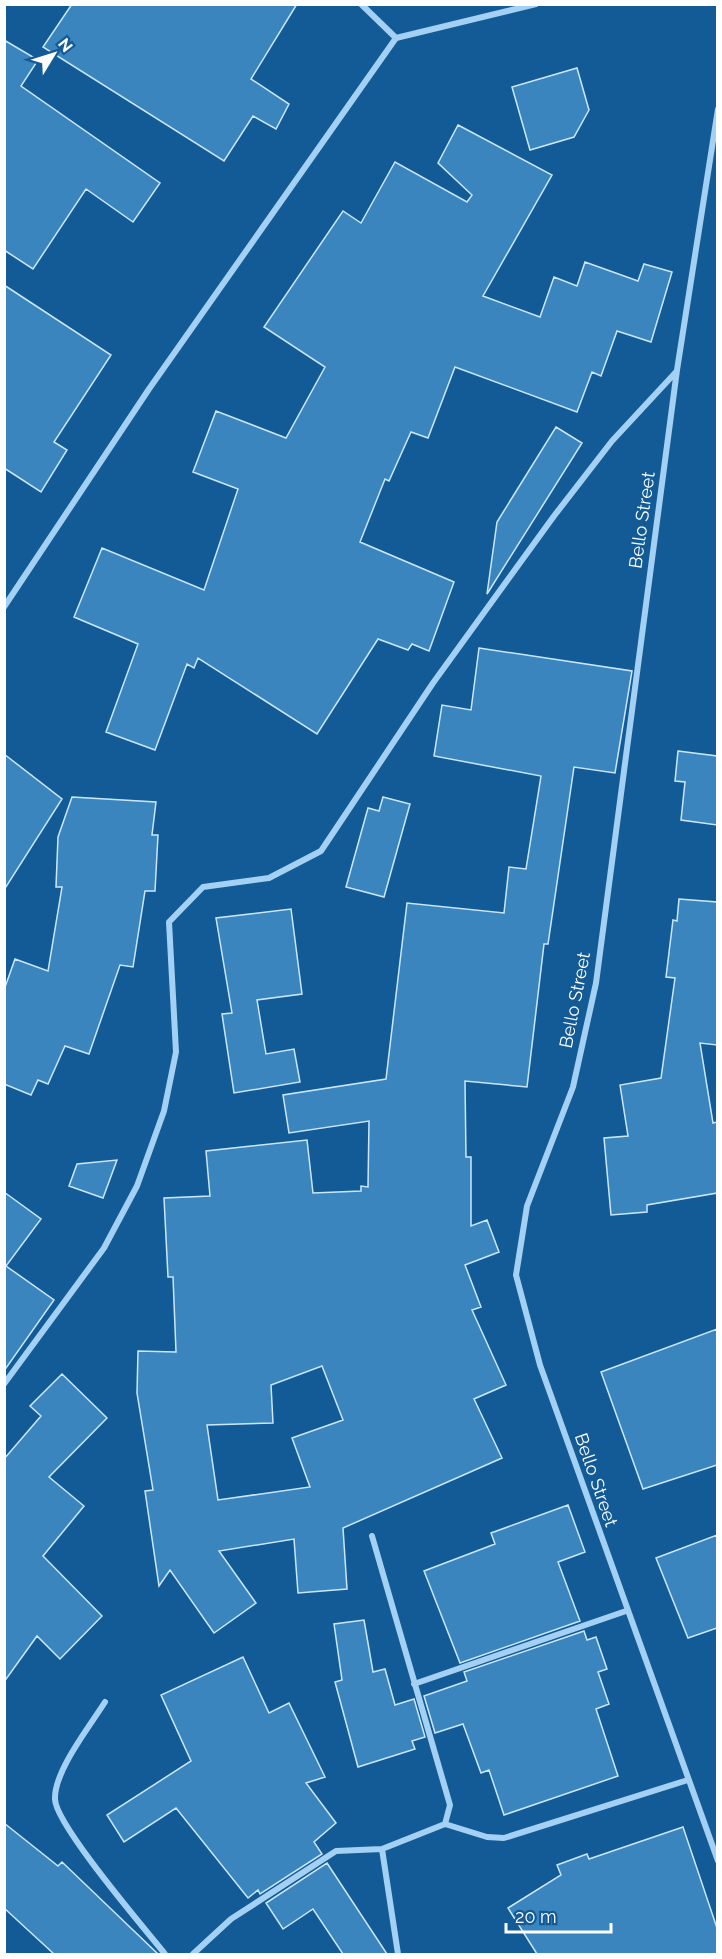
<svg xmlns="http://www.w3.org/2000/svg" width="722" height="1959" font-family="Raleway,sans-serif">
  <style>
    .building { fill: #3b85bf; stroke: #cbe7fd; stroke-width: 1.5; fill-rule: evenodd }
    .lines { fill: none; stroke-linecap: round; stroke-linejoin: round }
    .minor { stroke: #a3d0f3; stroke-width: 6 }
    .labels { text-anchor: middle; stroke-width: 4.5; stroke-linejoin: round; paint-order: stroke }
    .street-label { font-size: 18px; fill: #fff; stroke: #125b97 }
  </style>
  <rect width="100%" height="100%" fill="#125b97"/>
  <path class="building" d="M 72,4 L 297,4 L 251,79 L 289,104 L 276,129 L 253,116 L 224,161 L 43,47 Z
    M 4,40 L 38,60 L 21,86 L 160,183 L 133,222 L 86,189 L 33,269 L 4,250 Z
    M 577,68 L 589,110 L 574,137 L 530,150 L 512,87 Z
    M 458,125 L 552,175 L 483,296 L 540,317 L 554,277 L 577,286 L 585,262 L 638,281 L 644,264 L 672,272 L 651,342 L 617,331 L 601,376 L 592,372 L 577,412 L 455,367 L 428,438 L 411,432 L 389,481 L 385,479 L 360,542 L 454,582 L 429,651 L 412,644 L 408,650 L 378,639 L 317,734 L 198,658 L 194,668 L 187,664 L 155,750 L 106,732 L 138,644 L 74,617 L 102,548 L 204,590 L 238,489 L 193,472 L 216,411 L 286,438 L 325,367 L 264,327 L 343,211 L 361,223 L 395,162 L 467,202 L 472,195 L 438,163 Z
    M 4,285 L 111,355 L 54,442 L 67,450 L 41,492 L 4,468 Z
    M 556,427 L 582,443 L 487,594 L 497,522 Z
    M 479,648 L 632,671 L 615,773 L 574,767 L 548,944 L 544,944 L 527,1087 L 465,1081 L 466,1157 L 471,1157 L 471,1226 L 487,1220 L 499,1252 L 465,1265 L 481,1307 L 472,1310 L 506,1385 L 474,1399 L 502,1458 L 343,1528 L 347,1589 L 298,1593 L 294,1539 L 219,1551 L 256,1603 L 214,1633 L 170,1570 L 159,1586 L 145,1491 L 153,1490 L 137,1393 L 138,1351 L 176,1352 L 173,1277 L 168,1277 L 164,1198 L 210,1196 L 206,1151 L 307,1140 L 313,1193 L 361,1191 L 361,1186 L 368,1187 L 369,1121 L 289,1133 L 283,1095 L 386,1079 L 407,903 L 504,913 L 509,867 L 526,869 L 541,776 L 434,756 L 442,705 L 471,710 ZM 322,1366 L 343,1420 L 292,1438 L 310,1487 L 218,1500 L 207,1425 L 273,1423 L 271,1385 Z
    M 678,751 L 717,756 L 717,825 L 681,820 L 685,782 L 675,781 Z
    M 4,754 L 62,799 L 4,890 Z
    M 72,797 L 156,802 L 152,835 L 158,835 L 155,891 L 145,891 L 133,967 L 120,965 L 89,1054 L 65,1046 L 48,1084 L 38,1080 L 31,1095 L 4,1084 L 4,990 L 15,959 L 48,971 L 62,887 L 56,887 L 58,837 Z
    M 383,797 L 410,804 L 384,897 L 346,887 L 368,808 L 379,811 Z
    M 679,899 L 717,902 L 717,1045 L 700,1043 L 713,1123 L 717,1122 L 717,1193 L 647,1205 L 647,1212 L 611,1215 L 604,1138 L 628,1136 L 620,1085 L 661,1078 L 675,978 L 666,977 L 673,920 L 677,921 Z
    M 291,909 L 302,994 L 257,1000 L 266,1054 L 294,1049 L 300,1082 L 234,1093 L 222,1014 L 232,1013 L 216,918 Z
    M 117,1160 L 103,1198 L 69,1186 L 77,1164 Z
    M 4,1192 L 41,1219 L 6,1266 L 54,1300 L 4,1371 Z
    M 717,1329 L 717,1465 L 643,1489 L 601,1372 Z
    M 62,1374 L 107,1418 L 49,1477 L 84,1506 L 43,1556 L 102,1616 L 60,1659 L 37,1636 L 4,1682 L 4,1459 L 41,1416 L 30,1406 Z
    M 568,1505 L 585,1552 L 558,1562 L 580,1621 L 460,1663 L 424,1571 L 495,1544 L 491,1533 Z
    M 717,1535 L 717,1628 L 688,1638 L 656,1558 Z
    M 364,1620 L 373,1672 L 385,1669 L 395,1705 L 414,1699 L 425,1737 L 412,1741 L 415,1749 L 358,1767 L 335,1682 L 342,1680 L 334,1624 Z
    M 584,1631 L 587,1640 L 596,1637 L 607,1669 L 598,1672 L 609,1704 L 596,1709 L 618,1776 L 504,1815 L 489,1770 L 481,1773 L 463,1724 L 435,1733 L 424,1696 L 467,1681 L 464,1672 Z
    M 243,1657 L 269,1713 L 289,1703 L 325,1777 L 306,1783 L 336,1823 L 314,1842 L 322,1854 L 260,1894 L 258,1890 L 248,1898 L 176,1808 L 124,1842 L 107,1815 L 191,1761 L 161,1695 Z
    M 4,1823 L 58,1866 L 62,1862 L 158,1954 L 54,1954 L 4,1908 Z
    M 683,1827 L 717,1928 L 717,1954 L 537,1954 L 508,1908 L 561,1875 L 557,1865 L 587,1854 L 589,1859 Z
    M 327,1863 L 387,1954 L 343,1954 L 313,1909 L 283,1929 L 266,1903 Z"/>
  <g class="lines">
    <path class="minor" d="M 361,4 L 396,38
      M 718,109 L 677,370 L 596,983 L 573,1087 L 527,1206 L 516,1275 L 540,1365 L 718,1861
      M 4,607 L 149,389 L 396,38 L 536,4
      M 4,1384 L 104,1248 L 137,1186 L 164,1111 L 176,1052 L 169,922 L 203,887 L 269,878 L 321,851 L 433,683 L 554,516 L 612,441 L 676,372
      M 414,1684 L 626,1611
      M 105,1702 C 90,1726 54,1771 55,1799 C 55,1824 145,1929 165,1954
      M 445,1824 L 487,1837 L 504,1838 L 688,1780
      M 382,1849 L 398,1954
      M 193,1954 L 231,1919 L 336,1851 L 382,1849 L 445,1824 L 450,1805 L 372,1536"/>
  </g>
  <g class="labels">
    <g class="street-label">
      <text transform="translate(642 520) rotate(-82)" y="6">Bello Street</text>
      <text transform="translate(575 1000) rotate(-79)" y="6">Bello Street</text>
      <text transform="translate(596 1480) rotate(71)" y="6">Bello Street</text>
    </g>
  </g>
  <rect width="722" height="1959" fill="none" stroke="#ffffff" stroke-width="12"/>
  <g transform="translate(54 54) rotate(52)" stroke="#125b97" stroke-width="4.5" paint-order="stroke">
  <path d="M0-4.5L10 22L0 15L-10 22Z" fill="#ffffff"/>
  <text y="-9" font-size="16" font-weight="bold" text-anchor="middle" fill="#ffffff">N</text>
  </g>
  <path d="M506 1923v9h105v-9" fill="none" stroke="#ffffff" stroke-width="3"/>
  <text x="515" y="1923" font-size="18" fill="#ffffff" stroke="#125b97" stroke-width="4.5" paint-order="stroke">20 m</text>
</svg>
